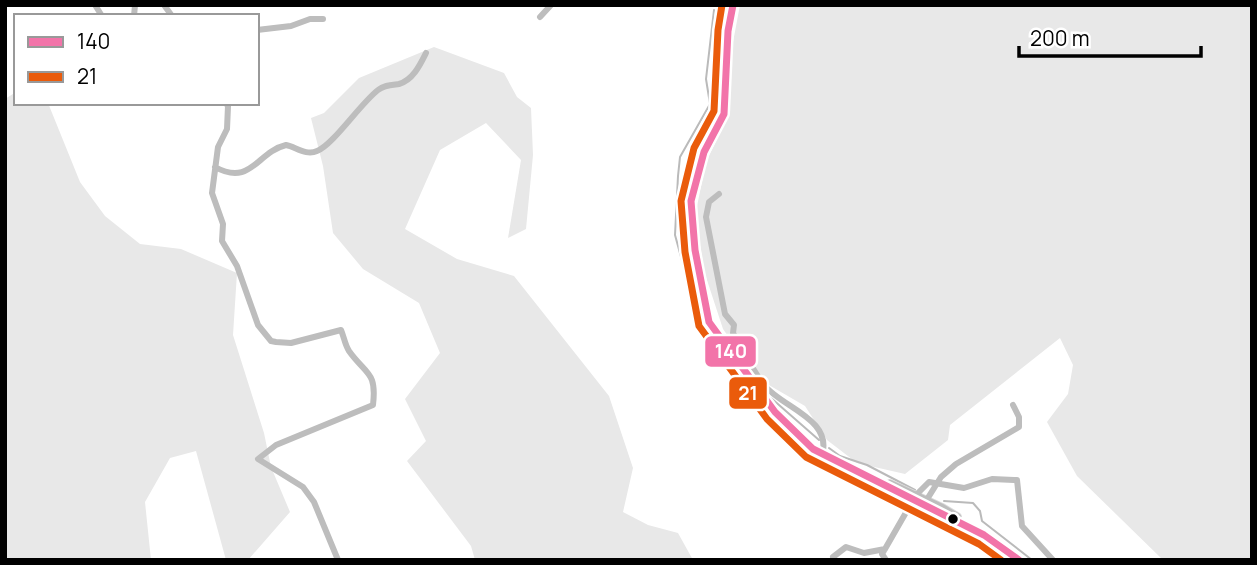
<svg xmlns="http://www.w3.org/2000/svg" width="1257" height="565" font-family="Manrope,sans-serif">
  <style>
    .green { fill: #e8e8e8 }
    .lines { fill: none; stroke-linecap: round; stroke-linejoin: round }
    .stream { stroke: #bababa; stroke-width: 2 }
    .major-casing { stroke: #dbdbdb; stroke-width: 10 }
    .minor { stroke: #bdbdbd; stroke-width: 6 }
    .major { stroke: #bdbdbd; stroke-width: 8 }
    .bus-1-casing { stroke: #fff; stroke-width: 12 }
    .bus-2-casing { stroke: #fff; stroke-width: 12 }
    .bus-1 { stroke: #f274a9; stroke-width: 7 }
    .bus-2 { stroke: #ea5b0b; stroke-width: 7 }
    .bus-dot { fill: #000; stroke: #fff; stroke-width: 2.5 }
    .line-badge { stroke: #fff; stroke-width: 2.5 }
    .badge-label { font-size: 19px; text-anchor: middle; font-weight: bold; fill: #fff }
  </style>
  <rect width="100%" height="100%" fill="#fff"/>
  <path class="green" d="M 740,5 L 1252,5 L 1252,560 L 1163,560 L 1077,476 L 1047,422 L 1068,394 L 1073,365 L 1060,338 L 950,425 L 948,440 L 905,474 L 857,463 L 827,440 L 805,406 L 757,378 L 723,329 L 705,274 L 695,216 L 706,162 L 729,114 L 730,58 Z
    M 434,47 L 504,73 L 517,97 L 531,108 L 533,155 L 526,229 L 508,238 L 521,160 L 486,123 L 440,150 L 405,229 L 457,259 L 514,276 L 609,396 L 633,468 L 623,512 L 648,525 L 678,533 L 693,560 L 475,560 L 471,546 L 407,461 L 426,441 L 405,399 L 440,353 L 419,303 L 363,269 L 333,233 L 323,166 L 311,118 L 324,113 L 359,78 Z
    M 16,92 L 16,103 L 48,103 L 80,182 L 105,216 L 140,244 L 181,249 L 237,273 L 233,335 L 264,433 L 271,467 L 290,512 L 248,560 L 226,560 L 196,451 L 170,458 L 145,502 L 151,560 L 5,560 L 5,99 Z"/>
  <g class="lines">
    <path class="stream" d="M 714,10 L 706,79 L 710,104 L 680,157 L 678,176 L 675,235 L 686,275 L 698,291 L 697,311 L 701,325 L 751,386
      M 771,398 L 819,440
      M 829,448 L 840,456 L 867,465 L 915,490
      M 944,501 L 973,503 L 980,511 L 982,521 L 1032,560"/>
    <defs>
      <path id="major" d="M 733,5 L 728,31 L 724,114 L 704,152 L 691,201 L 695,250 L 709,322 L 775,412 L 813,449 L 879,484 L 984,535
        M 890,484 L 942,508 L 957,517
        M 979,532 L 1019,560"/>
    </defs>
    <use href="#major" class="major-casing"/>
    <path class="minor" d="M 95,5 L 102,16
      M 164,5 L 172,16
      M 721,5 L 730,16
      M 134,16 L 135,5
      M 540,17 L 551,5
      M 257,30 L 291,26 L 310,19 L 323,19
      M 226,103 L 228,106 L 227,129 L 218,147 L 212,193 L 223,224 L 222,241 L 237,266 L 258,325 L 271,341 L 276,342 L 291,343 L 341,330 C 344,337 345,345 349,351 C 366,375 377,371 373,405 L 276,445 L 258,459 L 303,487 L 314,502 L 338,560
      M 215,167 C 251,187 257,152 286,145 C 296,147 306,156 317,151 C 333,145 360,104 378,90 C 384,85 391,85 399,84 C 413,80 420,65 426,53
      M 719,194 L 709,202 L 706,217 L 725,314 L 734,325 L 733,333 C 743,351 752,369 764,385 C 781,407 833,419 822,455
      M 926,501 L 941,477 L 956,464 L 1019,427 L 1019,417 L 1013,405
      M 885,549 L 916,495 L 929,482 L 964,488 L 992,479 L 1014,480 L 1017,480 L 1022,526 L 1053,560
      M 885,549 L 882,554 L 886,560
      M 833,557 L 846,547 L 864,553 L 885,549"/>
    <use href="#major" class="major"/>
    <defs>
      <path id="bus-1" d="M 733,5 L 728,31 L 724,114 L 704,152 L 691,201 L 695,250 L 709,322 L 775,412 L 813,449 L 984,535 L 1019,560"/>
      <path id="bus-2" d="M 722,5 L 718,30 L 714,111 L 694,148 L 681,201 L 685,252 L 699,326 L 767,419 L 806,457 L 979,544 L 1001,560"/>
    </defs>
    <use href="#bus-1" class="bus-1-casing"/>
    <use href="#bus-2" class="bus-2-casing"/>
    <use href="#bus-1" class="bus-1"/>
    <use href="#bus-2" class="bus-2"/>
  </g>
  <circle class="bus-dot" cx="953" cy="519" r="6"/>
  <g class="line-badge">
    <rect x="704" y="335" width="53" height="33" rx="7" fill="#f274a9"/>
    <rect x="728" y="376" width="40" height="34" rx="7" fill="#ea5b0b"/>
  </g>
  <g class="badge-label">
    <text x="731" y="358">140</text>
    <text x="748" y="400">21</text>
  </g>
  <rect width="1257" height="565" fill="none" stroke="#000000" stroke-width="14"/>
  <rect x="14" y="14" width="245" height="91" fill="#ffffff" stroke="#999999" stroke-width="2"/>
  <rect x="28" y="37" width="35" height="10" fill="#f274a9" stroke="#999999" stroke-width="2"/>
  <text x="77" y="49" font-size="21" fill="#000000">140</text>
  <rect x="28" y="72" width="35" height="10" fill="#ea5b0b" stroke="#999999" stroke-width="2"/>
  <text x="77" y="84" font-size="21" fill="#000000">21</text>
  <path d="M1019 46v10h182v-10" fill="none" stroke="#000000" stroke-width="3.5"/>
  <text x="1030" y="46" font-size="21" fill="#000000" stroke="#ffffff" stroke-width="5" paint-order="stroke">200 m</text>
</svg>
